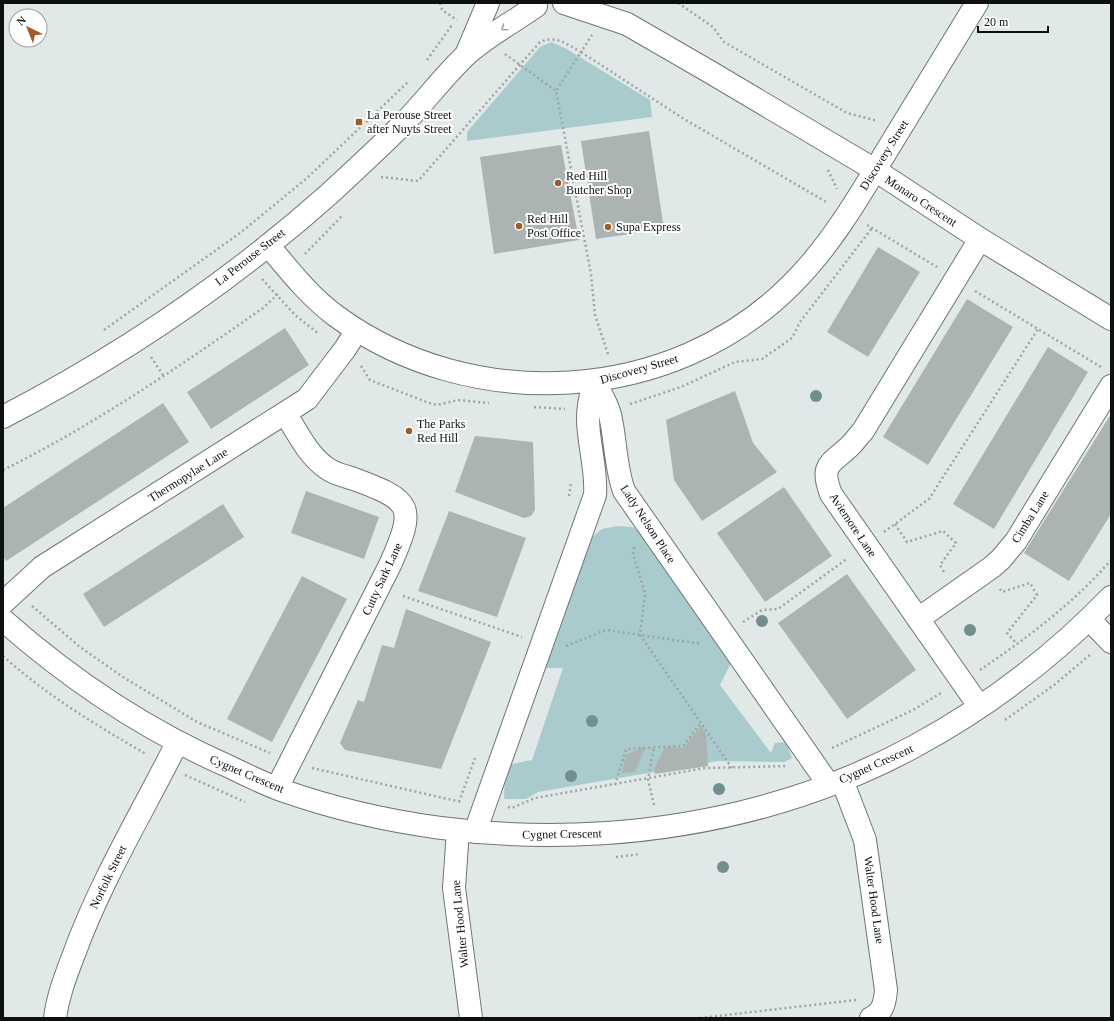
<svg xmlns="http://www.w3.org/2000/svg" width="1114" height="1021" font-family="'Times New Roman',serif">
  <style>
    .green { fill: #aacbcd }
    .building { fill: #acb3b3 }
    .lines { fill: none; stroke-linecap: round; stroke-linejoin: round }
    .minor-casing { stroke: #6f7575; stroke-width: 24 }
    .path { stroke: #9ea4a4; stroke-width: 2.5; stroke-dasharray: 2 3; stroke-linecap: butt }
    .minor { stroke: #fff; stroke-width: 22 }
    .tree { fill: #728e8f }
    .oneway { stroke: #9f9f9f }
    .poi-dot { fill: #9d5c28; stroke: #fff; stroke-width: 1.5 }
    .labels { text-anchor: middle; stroke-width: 4; stroke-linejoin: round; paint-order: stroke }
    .poi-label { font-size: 12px; fill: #0e1010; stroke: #fff; text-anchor: start }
    .street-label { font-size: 12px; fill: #0e1010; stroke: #fff }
  </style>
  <rect width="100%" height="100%" fill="#e1e8e8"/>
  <path class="green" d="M 551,42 L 565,48 L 650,100 L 652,117 L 467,141 L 467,132 L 540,47 Z
    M 617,526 L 633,527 L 645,535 L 731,663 L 720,685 L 771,753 L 775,743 L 786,742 L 792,758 L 784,762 L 718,761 L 538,792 L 526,799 L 504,799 L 505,773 L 507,765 L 532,760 L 563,668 L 542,668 L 590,539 L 602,529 Z"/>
  <path class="building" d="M 649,131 L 664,229 L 596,239 L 581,141 Z
    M 561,145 L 579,240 L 494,254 L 480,157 Z
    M 878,247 L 920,272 L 868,357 L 827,332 Z
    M 967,299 L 1013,327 L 928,465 L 883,437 Z
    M 285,328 L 309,365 L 211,429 L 187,392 Z
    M 1048,347 L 1088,372 L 994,529 L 953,504 Z
    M 735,391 L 753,443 L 777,472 L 702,521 L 674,480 L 666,420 Z
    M 163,403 L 189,442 L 6,561 L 3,556 L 3,508 Z
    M 1111,414 L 1111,514 L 1069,581 L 1024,553 Z
    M 475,436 L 533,442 L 535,510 L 531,516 L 524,518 L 455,492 Z
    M 784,487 L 832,556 L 765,602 L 717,533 Z
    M 306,491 L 379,517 L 364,559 L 291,533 Z
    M 223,504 L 244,537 L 104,627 L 83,594 Z
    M 449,511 L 526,538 L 497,617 L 418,591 Z
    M 847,574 L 916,670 L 847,719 L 778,623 Z
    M 302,576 L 347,599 L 272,742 L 227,719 Z
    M 406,609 L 491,642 L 441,769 L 345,750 L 340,743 L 358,700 L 364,702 L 382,645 L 394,648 Z
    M 701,726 L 706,734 L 708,766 L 655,774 L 654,769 L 665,747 L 683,748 Z
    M 643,747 L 645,749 L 635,772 L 622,773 L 626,755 Z"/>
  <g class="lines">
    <defs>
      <path id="minor" d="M 564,3 L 627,24 L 710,72 L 875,170 L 980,239 L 1111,319
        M 466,55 L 488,3
        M 268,245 C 289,270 309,296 336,316 C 471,415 672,405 792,284 C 832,244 860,195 889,147 C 918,99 948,51 977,3
        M 594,381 C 600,392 607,403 610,415 C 616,440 615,466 624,491 L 829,785
        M 3,417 C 119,357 230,282 328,195 C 353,172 378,149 402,125 C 424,103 442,78 464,57 C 482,39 515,21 536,6
        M 3,603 L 42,567 L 307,399 L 345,349 L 357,330
        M 918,619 L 992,567 L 1001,559 L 1016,541 L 1111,386
        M 1089,619 L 1111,642
        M 3,620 C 72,681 145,730 230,767 C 246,775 263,783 281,790 C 482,861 726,849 915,746 C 987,707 1054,656 1111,597
        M 979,706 L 831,494 C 819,463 832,464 851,445 C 855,441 859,435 863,431 L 980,239
        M 842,780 L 865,840 L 886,990 C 885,1002 883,1013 871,1018
        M 277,788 L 390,565 C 416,506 413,501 354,479 C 345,476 335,474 328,469 C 308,456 298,433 285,413
        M 458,830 L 454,888 L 471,1018
        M 475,832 L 595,495 C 597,469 588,444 588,418 C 588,405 591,393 594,381
        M 55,1018 C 58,995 66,975 74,954 C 101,880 142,813 177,743"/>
    </defs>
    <use href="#minor" class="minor-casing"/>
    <path class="path" d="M 440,3 L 442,10 L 457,20
      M 678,3 L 713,27 L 724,42 L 847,113 L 878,121
      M 505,54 L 556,91
      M 427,60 L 452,25
      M 828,170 L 837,189
      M 381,177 L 418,181 L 540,42 C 557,35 566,44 581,52 L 592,35
      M 867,225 L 937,267
      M 305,254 L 342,216
      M 262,279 L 295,315 L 319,334
      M 975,291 L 1101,367
      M 104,330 L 240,233 L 306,179 L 408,82
      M 608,354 L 595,315 L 591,274 L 556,91 L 581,52 L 684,119 L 828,203
      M 151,357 L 163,375
      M 361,366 L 370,380 L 429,403 L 437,405 L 458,400 L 489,403
      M 630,404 L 681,387 L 735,362 L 762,359 L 792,338 L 800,322 L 872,228
      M 534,407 L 565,409
      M 3,470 C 94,425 180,366 263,308 L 276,296 L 278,292
      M 569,496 L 571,483
      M 895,524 L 907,542 L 943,531 L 956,543 L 940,565 L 944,572
      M 884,532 L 929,499 L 1038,329
      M 634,547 L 633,554 L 645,593 L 640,635 L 732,768
      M 1000,589 L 1002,592 L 1030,583 L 1037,595 L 1007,633 L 1017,644
      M 403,596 L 522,637
      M 32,606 L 80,647 L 123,677 L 197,722 L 270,753
      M 743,622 L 762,610 L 778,609 L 848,558
      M 566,646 L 606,630 L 702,644
      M 3,656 C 46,695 96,725 146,754
      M 980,670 C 1027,638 1074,603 1111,560
      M 1005,720 L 1054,685 L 1091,654
      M 832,748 L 913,710 L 941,693
      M 312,768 L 461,802
      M 185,775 L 245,802
      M 615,785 L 626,749 L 683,746 L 701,723
      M 459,802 L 475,758
      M 654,805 L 648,779 L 654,747
      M 508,807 L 512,808 L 535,798 L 705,768 L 788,766
      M 616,857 L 641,854
      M 700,1018 L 856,1000"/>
    <use href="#minor" class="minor"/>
  </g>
  <g class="tree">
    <circle cx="816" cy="396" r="6"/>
    <circle cx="762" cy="621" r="6"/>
    <circle cx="970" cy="630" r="6"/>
    <circle cx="592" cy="721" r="6"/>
    <circle cx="571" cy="776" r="6"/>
    <circle cx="719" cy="789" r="6"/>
    <circle cx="723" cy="867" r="6"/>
  </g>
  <defs><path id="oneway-chevron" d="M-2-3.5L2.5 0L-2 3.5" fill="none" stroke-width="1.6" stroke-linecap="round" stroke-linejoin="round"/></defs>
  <use class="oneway" href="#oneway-chevron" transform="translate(504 28) rotate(145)"/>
  <g class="poi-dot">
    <rect x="355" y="118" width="8" height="8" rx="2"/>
    <circle cx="558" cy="183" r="4"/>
    <circle cx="519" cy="226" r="4"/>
    <circle cx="608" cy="227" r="4"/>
    <circle cx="409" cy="431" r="4"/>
  </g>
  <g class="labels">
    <g class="poi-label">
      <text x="367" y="119">La Perouse Street<tspan x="367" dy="14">after Nuyts Street</tspan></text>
      <text x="566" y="180">Red Hill<tspan x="566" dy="14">Butcher Shop</tspan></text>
      <text x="527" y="223">Red Hill<tspan x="527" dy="14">Post Office</tspan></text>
      <text x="616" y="231">Supa Express</text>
      <text x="417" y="428">The Parks<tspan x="417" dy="14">Red Hill</tspan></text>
    </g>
    <g class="street-label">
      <text transform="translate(884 155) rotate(-58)" y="4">Discovery Street</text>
      <text transform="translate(921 201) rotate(33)" y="4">Monaro Crescent</text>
      <text transform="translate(250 257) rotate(-38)" y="4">La Perouse Street</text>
      <text transform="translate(639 369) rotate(-16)" y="4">Discovery Street</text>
      <text transform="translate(188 475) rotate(-32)" y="4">Thermopylae Lane</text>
      <text transform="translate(1030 517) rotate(-58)" y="4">Cimba Lane</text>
      <text transform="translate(648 524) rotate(57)" y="4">Lady Nelson Place</text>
      <text transform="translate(853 525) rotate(56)" y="4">Aviemore Lane</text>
      <text transform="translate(382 579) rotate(-65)" y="4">Cutty Sark Lane</text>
      <text transform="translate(876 764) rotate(-24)" y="4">Cygnet Crescent</text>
      <text transform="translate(247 774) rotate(23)" y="4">Cygnet Crescent</text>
      <text transform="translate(562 834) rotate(-1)" y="4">Cygnet Crescent</text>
      <text transform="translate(108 877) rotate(-64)" y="4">Norfolk Street</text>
      <text transform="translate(874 900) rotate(82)" y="4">Walter Hood Lane</text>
      <text transform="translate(460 924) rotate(-96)" y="4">Walter Hood Lane</text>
    </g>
  </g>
  <rect width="1114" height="1021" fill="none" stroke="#0e1010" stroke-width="8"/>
  <g transform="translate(28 28) rotate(317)"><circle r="19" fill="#ffffff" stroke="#9f9f9f"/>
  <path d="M0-3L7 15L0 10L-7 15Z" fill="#9d5c28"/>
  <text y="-6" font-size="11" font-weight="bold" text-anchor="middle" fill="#0e1010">N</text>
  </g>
  <path d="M978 26v6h70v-6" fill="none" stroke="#0e1010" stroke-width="2"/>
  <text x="984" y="26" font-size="12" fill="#0e1010" stroke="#ffffff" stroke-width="3" paint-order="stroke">20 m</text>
</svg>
